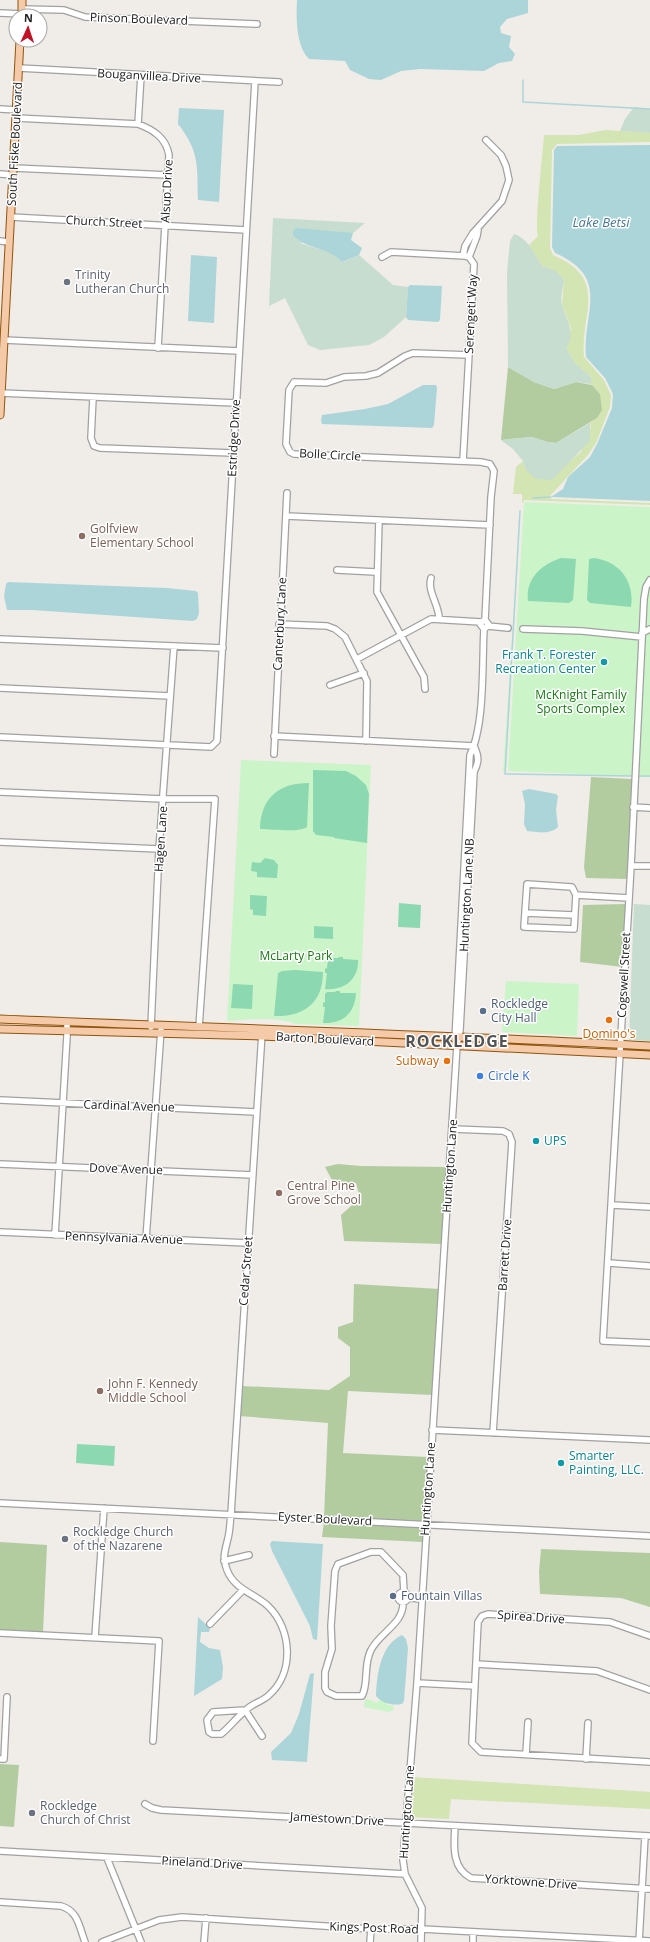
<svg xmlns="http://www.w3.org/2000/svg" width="650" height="1942" font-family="'Open Sans',sans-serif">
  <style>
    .grass { fill: #d2e5b2 }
    .forest { fill: #b2cca0 }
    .wetland { fill: #c6ddcf }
    .park { fill: #cbf5c9 }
    .pitch { fill: #8cd8b1 }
    .water { fill: #acd5da }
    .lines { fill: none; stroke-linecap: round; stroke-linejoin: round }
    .stream { stroke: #acd5da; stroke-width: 1.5 }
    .minor-casing { stroke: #a1a1a1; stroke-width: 8 }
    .major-casing { stroke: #90540c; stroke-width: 9 }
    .minor { stroke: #fff; stroke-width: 5.5 }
    .major { stroke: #f5caa8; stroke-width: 7 }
    .worship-dot { fill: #6b7280; stroke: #fff; stroke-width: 1.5 }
    .education-dot { fill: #8d6e63; stroke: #fff; stroke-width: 1.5 }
    .culture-dot { fill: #0f9aa8; stroke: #fff; stroke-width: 1.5 }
    .service-dot { fill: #5c6f8a; stroke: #fff; stroke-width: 1.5 }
    .food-dot { fill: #e8710a; stroke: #fff; stroke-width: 1.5 }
    .shop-dot { fill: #3f7fe0; stroke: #fff; stroke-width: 1.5 }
    .labels { text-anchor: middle; stroke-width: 3; stroke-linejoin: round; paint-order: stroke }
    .street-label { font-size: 12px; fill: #202020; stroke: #fff }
    .worship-label { font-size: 12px; fill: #5b616d; stroke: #fff; text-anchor: start }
    .education-label { font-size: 12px; fill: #785e54; stroke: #fff; text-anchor: start }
    .culture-label { font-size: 12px; fill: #0d838f; stroke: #fff; text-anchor: start }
    .park-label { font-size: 12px; fill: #197715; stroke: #fff }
    .service-label { font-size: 12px; fill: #4e5e75; stroke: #fff; text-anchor: start }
    .food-label { font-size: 12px; fill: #c56008; stroke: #fff }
    .shop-label { font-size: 12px; fill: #366cbe; stroke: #fff; text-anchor: start }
    .water-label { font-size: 13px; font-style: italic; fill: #4a7792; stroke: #fff }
    .district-label { font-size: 16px; font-weight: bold; letter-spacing: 1px; fill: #535353; stroke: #fff }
  </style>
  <rect width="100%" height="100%" fill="#f0ece8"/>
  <path class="grass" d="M 605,130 L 650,133 L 650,142 L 557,144 L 552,150 L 550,248 L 553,255 C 610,280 580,312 584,357 L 604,380 L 611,395 L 610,407 L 596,443 L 588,455 L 549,497 L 552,499 L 650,503 L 650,505 L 524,500 L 522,504 L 522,494 L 513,494 L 516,467 L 523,461 L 526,470 L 562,470 L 570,461 L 581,452 L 591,427 L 590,423 L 597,418 L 600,394 L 591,384 L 591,377 L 575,363 L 566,348 L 571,328 L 562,305 L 564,280 L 556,271 L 542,266 L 529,245 L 538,236 C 534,228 543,150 544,135 L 579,135 Z
    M 412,1777 L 650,1792 L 650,1809 L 451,1799 L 449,1819 L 409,1817 Z"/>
  <path class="forest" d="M 508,367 L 534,382 L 554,389 L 576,382 L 592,385 L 600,394 L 602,410 L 597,418 L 556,443 L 547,442 L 532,437 L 501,440 Z
    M 591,777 L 632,779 L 628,879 L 586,878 L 584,867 Z
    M 626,904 L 623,967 L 580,962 L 583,905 Z
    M 338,1164 L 361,1166 L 448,1167 L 443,1244 L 344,1241 L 341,1215 L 360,1198 L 356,1183 L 333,1182 L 325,1167 Z
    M 354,1284 L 440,1289 L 432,1395 L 348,1391 L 343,1453 L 428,1457 L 424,1523 L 324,1517 L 328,1423 L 239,1416 L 241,1386 L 329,1390 L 350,1376 L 350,1347 L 338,1338 L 338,1327 L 353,1322 Z
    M 324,1522 L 424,1528 L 423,1542 L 322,1537 Z
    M 0,1542 L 47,1545 L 43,1632 L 0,1630 Z
    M 541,1549 L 650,1553 L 650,1607 L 621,1598 L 540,1594 L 539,1572 Z
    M 0,1764 L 19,1765 L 14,1827 L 0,1826 Z"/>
  <path class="wetland" d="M 634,107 L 650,109 L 650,133 L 620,131 L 625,119 Z
    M 273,218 L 365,223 L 353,233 L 300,243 L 334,254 L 343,262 L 359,255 L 393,285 L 408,287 L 406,317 L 384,337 L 369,345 L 320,350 L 308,345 L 285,298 L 269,306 Z
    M 514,234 C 529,239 534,254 542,266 L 556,271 L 564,280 C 563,288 560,298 562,305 C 566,319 577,334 566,348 L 575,363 L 591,377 L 591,384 L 576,382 L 554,389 L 534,382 L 508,367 L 507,272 L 510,241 Z
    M 590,423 L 590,441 L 552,480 L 536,479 L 526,470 L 523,461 L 513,449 L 501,440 L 532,437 L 547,442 L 556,443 Z
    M 634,904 L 650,905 L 650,1041 L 629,1040 Z"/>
  <path class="park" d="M 524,502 L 650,507 L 650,777 L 508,771 Z
    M 521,504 L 506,772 L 503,772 Z
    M 241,760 L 371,765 L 359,1026 L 295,1024 C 274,1016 248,1020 227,1021 Z
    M 506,981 L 579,984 L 577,1036 L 502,1032 Z
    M 365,1699 L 371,1700 L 376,1703 L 380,1700 L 387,1702 L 388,1705 L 393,1706 L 394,1710 L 388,1712 L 364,1707 Z"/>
  <path class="pitch" d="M 561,558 L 576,559 L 573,600 L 569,603 L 528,601 C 525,579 542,564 561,558 Z
    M 594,558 C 619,561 635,581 631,607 L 590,603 L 587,600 L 589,559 Z
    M 313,770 L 346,771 L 356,776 L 366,785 L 369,794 L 367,843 L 334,838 L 334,837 L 316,835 L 313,831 Z
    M 309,783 L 307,827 C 299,833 272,829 260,829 C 261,798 278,783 309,783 Z
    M 265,858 L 274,860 L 278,865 L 277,878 L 257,877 L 257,872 L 251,871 L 252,862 L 260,863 Z
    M 250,895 L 267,896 L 266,916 L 253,915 L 253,910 L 250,909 Z
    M 399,903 L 421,905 L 420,928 L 398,927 Z
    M 314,926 L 333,927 L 333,939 L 314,938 Z
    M 339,957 L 343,957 L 343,959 L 358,960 C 359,979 344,991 325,989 L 327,973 L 325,973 L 325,969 L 327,968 L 328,960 L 330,958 L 338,958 Z
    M 295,970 L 323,972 C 323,1003 304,1017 274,1016 L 278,973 L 282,971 Z
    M 233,984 L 253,985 L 252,1009 L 231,1008 Z
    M 336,991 L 340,991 L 340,993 L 356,993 C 355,1013 343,1024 323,1023 L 325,1007 L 323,1007 L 323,1003 L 325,1002 L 325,994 L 327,992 L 335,992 Z
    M 77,1444 L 115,1446 L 114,1466 L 76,1463 Z"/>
  <path class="water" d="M 297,0 L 528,0 L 528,13 L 507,19 L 500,27 L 501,33 L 511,36 L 509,47 L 515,54 L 512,61 L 499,63 L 484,71 L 420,69 L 401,71 L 381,80 L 369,79 L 350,70 L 345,61 L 309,59 C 296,46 296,18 297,0 Z
    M 179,108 L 224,110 L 219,202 L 198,200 C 197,166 200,152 178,124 Z
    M 650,145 L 650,501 L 551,497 L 563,489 L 568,477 L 590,457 L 597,444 L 612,408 L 613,394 L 605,378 L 586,357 C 582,312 612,278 555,253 L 552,247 L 554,150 L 557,146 Z
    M 296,228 L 353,233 L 351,240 L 362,248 L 359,255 L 342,262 C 329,247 307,250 293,235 L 293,231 Z
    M 191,255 L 217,257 L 214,323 L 188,321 Z
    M 410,285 L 442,286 L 440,320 L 438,322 L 408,320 L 406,317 L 408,287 Z
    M 423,385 L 436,385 L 437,388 L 434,425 L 432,428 L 322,424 L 321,421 L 322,415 L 365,409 L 388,404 Z
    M 8,582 L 167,588 L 196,591 L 198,593 L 199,613 L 197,619 L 193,621 L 32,610 L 7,610 L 4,596 L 6,584 Z
    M 529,789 L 556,794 L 558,796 L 556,810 L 558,827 C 549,835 538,832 527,831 L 524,824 L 525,804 L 522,791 Z
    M 272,1541 L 323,1544 L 317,1640 L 313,1639 L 310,1626 L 272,1551 L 270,1544 Z
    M 198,1617 L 210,1628 L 209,1632 L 201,1632 L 200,1642 L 209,1648 L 220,1650 L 223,1667 L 222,1679 L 194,1696 Z
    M 402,1635 L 406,1639 L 408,1648 L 404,1701 L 402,1704 C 392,1706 382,1703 376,1696 C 377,1675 380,1645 402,1635 Z
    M 314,1673 L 307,1762 L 272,1760 L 271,1752 L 291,1733 L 299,1714 L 310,1674 Z"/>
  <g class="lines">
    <path class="stream" d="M 523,80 L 523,102 L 650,109
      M 533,498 L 551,497
      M 520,511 L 505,774 L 631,776
      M 639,776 L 650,776"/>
    <defs>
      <path id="minor" d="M 22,9 L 64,10 L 85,17 L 257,24
        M 0,13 L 22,14
        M 19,68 L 279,82
        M 0,109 L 17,110
        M 16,118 L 138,124 C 154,130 166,138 169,155 L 158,348
        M 138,124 L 141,75
        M 14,168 L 168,175
        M 0,174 L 13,175
        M 11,217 L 246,230
        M 0,241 L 9,242
        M 463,256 L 465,246 L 473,233 L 502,201 L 509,180 L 506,166 L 501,155 L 486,140
        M 382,257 L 391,252 L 465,256 L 469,257 L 474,264 L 463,461
        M 469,257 L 477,236 L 478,230
        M 4,340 L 239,351
        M 469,355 L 413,353 L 405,356 L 378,373 L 366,376 L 344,377 L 326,383 L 294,382 L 289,390 L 286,444 L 290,452 L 294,454 L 481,462 L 490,464 L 494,471 L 491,497 L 485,620
        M 1,393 L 236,403
        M 93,398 L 91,438 L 94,446 L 100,448 L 233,453
        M 286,516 L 490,525
        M 379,520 L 377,592 L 424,677 L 425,689
        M 337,570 L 376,572
        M 431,578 C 427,591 439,605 439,618
        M 650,580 L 646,587 L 644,599 L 631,866 L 603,1341 L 650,1343
        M 279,624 L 327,626 L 335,629 L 345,637 L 367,681 L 366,741
        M 488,626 L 508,628
        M 523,629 L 582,631 L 642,637
        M 642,633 L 650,629
        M 0,639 L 223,648
        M 357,659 L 431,619 L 481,622
        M 330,685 L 364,673
        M 0,688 L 170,696
        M 274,736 L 474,746
        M 0,737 L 211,747 L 217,741 L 255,81
        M 274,754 L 287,493
        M 0,792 L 163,799 L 215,799 L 199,1027
        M 633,807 L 650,808
        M 0,842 L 159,849
        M 631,866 L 650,866
        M 576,895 L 574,929 L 524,927 L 527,884 L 572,887 L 576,895 L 629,898
        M 525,913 L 574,915
        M 151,1027 L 159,849 L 174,646
        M 262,1033 L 231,1514 C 230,1522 230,1531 228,1538 C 225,1552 222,1556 227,1570 C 234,1589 255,1594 268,1606 C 292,1629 295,1673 268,1696 C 261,1702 251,1704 245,1711 C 236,1718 230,1727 221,1734 L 212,1734 L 209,1732 L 207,1720 L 213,1712 L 245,1710 L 262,1736
        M 455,1040 L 470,755 C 485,725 482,664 484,629 L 489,625 L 485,620 L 481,622 L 480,624 L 484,629
        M 0,1100 L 257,1112
        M 453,1129 L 503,1131 L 509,1134 L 512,1142 L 493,1433
        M 0,1164 L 253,1175
        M 612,1205 L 650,1207
        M 0,1232 L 248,1243
        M 55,1235 L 67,1036 L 67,1022
        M 146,1239 L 161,1030
        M 609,1263 L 650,1266
        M 432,1430 L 650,1440
        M 0,1503 L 650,1536
        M 224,1561 L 249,1555
        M398 1597a5 5 0 1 1 10 0a5 5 0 1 1-10 0Z
        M 408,1598 L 422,1599
        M 403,1602 C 404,1624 380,1632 371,1650 C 363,1665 369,1683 362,1696 L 336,1696 L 327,1692 L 325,1688 L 325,1672 L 332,1649 L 331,1626 L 335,1571 L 338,1564 L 371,1552 L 381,1552 L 403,1575 L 404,1592
        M 210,1624 L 243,1590
        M 0,1633 L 159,1641 L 153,1741
        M 650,1636 L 610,1622 L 488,1614 L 482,1616 L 478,1622 L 472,1743 L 481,1752 L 650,1762
        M 95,1637 L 104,1508
        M 476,1664 L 597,1671 L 650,1690
        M 417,1683 L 475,1686
        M 526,1754 L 528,1722
        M 0,1759 L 4,1759 L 7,1697
        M 586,1759 L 588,1723
        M 145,1804 L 152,1808 L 161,1810 L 650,1836
        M 455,1826 C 454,1844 451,1868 471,1878 L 650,1889
        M 0,1851 L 405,1874
        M 107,1858 L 141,1942
        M 0,1902 L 61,1906 C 78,1911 79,1926 85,1942
        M 102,1942 L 159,1920 L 182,1917 L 371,1929 L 422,1929 L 650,1941
        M 204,1942 L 206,1918
        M 370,1942 L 371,1929
        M 421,1942 L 422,1908 L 405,1874 L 403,1860 L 417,1683 L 457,1045 L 460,1030 L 474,772 C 479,762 479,757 474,746
        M 473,1942 L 473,1932
        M 639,1942 L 645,1836"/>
      <path id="major" d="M 22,16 L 22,0
        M 0,415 L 20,40
        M 0,1019 C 217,1028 433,1034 650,1046
        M 0,1029 L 262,1036 L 650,1055"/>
    </defs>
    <use href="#minor" class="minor-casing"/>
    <use href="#major" class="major-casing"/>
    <use href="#minor" class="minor"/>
    <use href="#major" class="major"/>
  </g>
  <g class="worship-dot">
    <circle cx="67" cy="282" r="4"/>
    <circle cx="65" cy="1539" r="4"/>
    <circle cx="32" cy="1813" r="4"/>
  </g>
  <g class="education-dot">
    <circle cx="82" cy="536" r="4"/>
    <circle cx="279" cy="1193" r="4"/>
    <circle cx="100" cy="1391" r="4"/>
  </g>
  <g class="culture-dot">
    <circle cx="604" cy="662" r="4"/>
    <circle cx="536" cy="1141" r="4"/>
    <circle cx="561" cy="1463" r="4"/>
  </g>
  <g class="service-dot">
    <circle cx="483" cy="1011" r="4"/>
    <circle cx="393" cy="1596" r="4"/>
  </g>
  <g class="food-dot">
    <circle cx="609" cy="1020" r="4"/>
    <circle cx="447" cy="1061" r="4"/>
  </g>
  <circle class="shop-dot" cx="480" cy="1076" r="4"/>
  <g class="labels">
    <g class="street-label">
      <text transform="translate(139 19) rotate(2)" y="4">Pinson Boulevard</text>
      <text transform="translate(149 76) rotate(3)" y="4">Bouganvillea Drive</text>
      <text transform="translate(15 144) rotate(-87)" y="4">South Fiske Boulevard</text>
      <text transform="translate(167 191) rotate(-87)" y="4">Alsup Drive</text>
      <text transform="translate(104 222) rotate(3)" y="4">Church Street</text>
      <text transform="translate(471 314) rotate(-87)" y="4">Serengeti Way</text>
      <text transform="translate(234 438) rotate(-87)" y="4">Estridge Drive</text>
      <text transform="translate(330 455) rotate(3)" y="4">Bolle Circle</text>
      <text transform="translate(280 624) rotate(-87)" y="4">Canterbury Lane</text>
      <text transform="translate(161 839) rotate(-86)" y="4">Hagen Lane</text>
      <text transform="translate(467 895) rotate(-87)" y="4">Huntington Lane NB</text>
      <text transform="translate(624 975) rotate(-87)" y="4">Cogswell Street</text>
      <text transform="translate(325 1039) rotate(3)" y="4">Barton Boulevard</text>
      <text transform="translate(129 1106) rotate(2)" y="4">Cardinal Avenue</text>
      <text transform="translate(450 1166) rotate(-86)" y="4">Huntington Lane</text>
      <text transform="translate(126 1169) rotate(2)" y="4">Dove Avenue</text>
      <text transform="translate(124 1238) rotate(2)" y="4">Pennsylvania Avenue</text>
      <text transform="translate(505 1255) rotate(-86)" y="4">Barrett Drive</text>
      <text transform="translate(246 1271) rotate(-86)" y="4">Cedar Street</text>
      <text transform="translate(428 1489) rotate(-86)" y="4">Huntington Lane</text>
      <text transform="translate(325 1519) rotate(3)" y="4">Eyster Boulevard</text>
      <text transform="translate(531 1617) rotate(4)" y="4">Spirea Drive</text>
      <text transform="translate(407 1812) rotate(-86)" y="4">Huntington Lane</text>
      <text transform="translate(337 1819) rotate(3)" y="4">Jamestown Drive</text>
      <text transform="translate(202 1863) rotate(3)" y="4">Pineland Drive</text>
      <text transform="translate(531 1882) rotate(4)" y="4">Yorktowne Drive</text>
      <text transform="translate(374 1928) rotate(2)" y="4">Kings Post Road</text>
    </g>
    <g class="worship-label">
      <text x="75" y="279">Trinity<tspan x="75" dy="14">Lutheran Church</tspan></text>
      <text x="73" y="1536">Rockledge Church<tspan x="73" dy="14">of the Nazarene</tspan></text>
      <text x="40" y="1810">Rockledge<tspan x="40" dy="14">Church of Christ</tspan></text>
    </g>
    <g class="education-label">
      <text x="90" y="533">Golfview<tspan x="90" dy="14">Elementary School</tspan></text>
      <text x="287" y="1190">Central Pine<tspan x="287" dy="14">Grove School</tspan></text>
      <text x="108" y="1388">John F. Kennedy<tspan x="108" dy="14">Middle School</tspan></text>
    </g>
    <g class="culture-label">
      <text x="596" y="659" text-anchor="end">Frank T. Forester<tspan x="596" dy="14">Recreation Center</tspan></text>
      <text x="544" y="1145">UPS</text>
      <text x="569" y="1460">Smarter<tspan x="569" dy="14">Painting, LLC.</tspan></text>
    </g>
    <g class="park-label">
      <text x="581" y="699">McKnight Family<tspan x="581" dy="14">Sports Complex</tspan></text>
      <text x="296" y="960">McLarty Park</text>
    </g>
    <g class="service-label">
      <text x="491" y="1008">Rockledge<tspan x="491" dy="14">City Hall</tspan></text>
      <text x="401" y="1600">Fountain Villas</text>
    </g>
    <g class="food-label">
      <text x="609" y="1038">Domino's</text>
      <text x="439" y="1065" text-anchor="end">Subway</text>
    </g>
    <g class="shop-label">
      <text x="488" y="1080">Circle K</text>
    </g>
    <g class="water-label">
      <text x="601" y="227">Lake Betsi</text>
    </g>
    <g class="district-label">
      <text x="457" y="1047">ROCKLEDGE</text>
    </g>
  </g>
  <g transform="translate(28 28) rotate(3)"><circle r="19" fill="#ffffff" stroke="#a6a6a6"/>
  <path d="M0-3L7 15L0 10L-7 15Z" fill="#c01127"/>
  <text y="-6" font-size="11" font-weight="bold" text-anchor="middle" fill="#202020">N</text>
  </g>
</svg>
